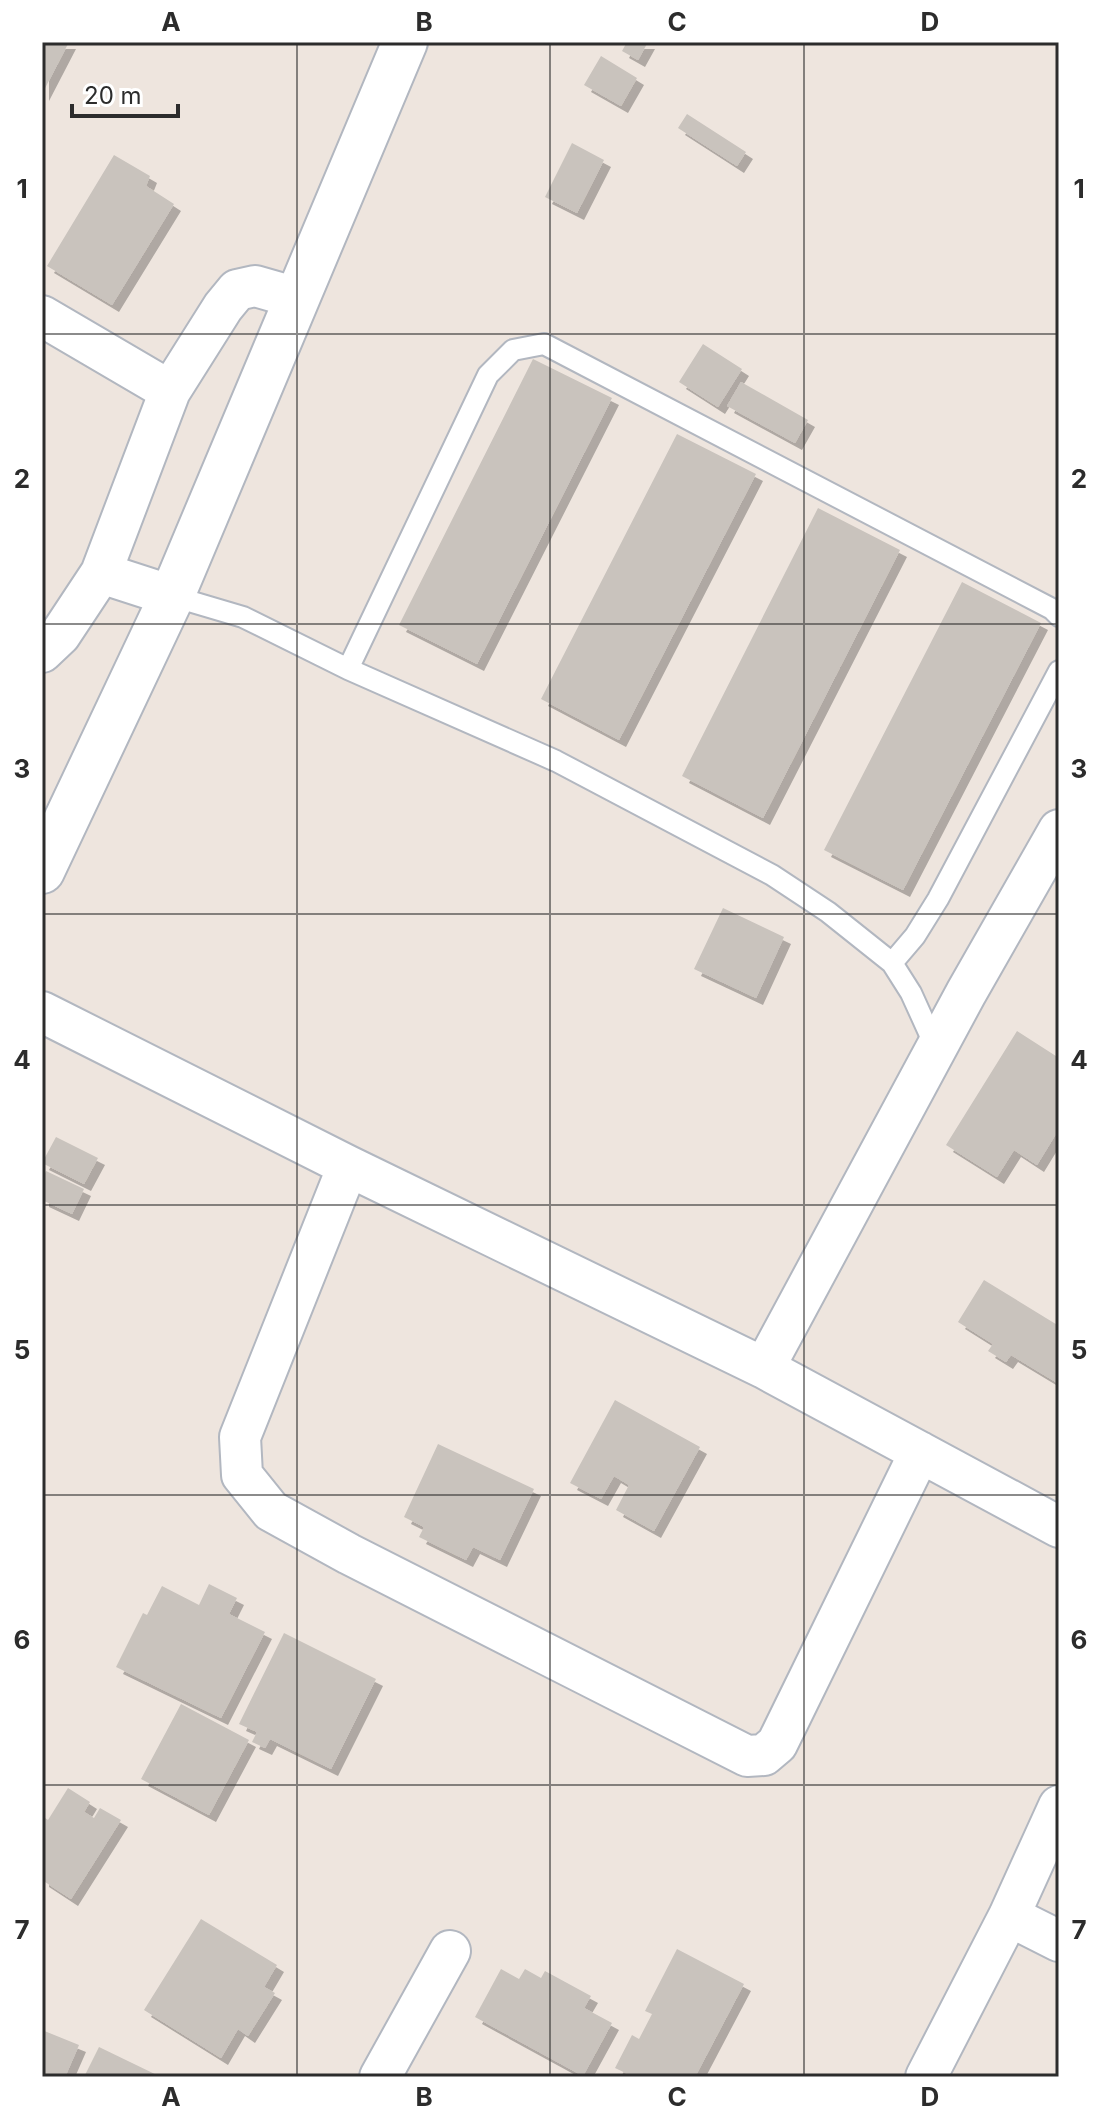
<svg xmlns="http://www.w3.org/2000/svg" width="1101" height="2119" font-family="Inter,sans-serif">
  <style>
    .building { fill: #c9c3bd; filter: url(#shadow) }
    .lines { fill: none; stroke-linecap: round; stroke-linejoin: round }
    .service-casing { stroke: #b2b7c0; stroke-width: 24 }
    .minor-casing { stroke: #b2b7c0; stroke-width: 44 }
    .tertiary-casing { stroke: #b2b7c0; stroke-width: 48 }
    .service { stroke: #fff; stroke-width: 20 }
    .minor { stroke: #fff; stroke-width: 40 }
    .tertiary { stroke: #fff; stroke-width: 44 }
    .grid { fill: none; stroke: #2c2c2c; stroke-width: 2; stroke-opacity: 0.55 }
    .neatline { fill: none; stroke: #2c2c2c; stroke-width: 3 }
    .grid-label { font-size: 26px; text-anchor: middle; font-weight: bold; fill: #2c2c2c }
  </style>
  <defs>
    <filter id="shadow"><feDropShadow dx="7" dy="7" stdDeviation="0" flood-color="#0004"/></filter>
  </defs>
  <rect width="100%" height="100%" fill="#eee5de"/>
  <path class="building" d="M 42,42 L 69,42 L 42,94 Z
    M 627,42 L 648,42 L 638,60 L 622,51 Z
    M 601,56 L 637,78 L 621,106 L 584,85 Z
    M 687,114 L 746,152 L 737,166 L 678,128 Z
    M 572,143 L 604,160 L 577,213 L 545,197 Z
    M 114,155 L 150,176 L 146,186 L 174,204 L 112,305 L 47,266 Z
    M 703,344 L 742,369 L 718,407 L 679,382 Z
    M 533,359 L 612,398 L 477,664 L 399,625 Z
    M 741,382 L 808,420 L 795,443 L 727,406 Z
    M 677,434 L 756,474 L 619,740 L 541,699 Z
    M 818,508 L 900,550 L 763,818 L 682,776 Z
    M 962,582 L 1041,623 L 903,890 L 824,850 Z
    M 723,908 L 784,937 L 756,998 L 694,969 Z
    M 1017,1031 L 1059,1058 L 1059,1129 L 1037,1165 L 1014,1150 L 997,1177 L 946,1145 Z
    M 56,1137 L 98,1158 L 84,1184 L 42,1163 Z
    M 46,1171 L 84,1189 L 72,1214 L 42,1200 L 42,1179 Z
    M 984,1280 L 1059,1326 L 1059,1384 L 1011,1355 L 1006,1362 L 988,1351 L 993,1344 L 958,1322 Z
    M 615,1400 L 700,1447 L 654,1531 L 616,1510 L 629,1485 L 614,1476 L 601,1499 L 570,1483 Z
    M 438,1444 L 534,1489 L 500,1560 L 473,1547 L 466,1560 L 419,1537 L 424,1527 L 404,1517 Z
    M 209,1584 L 237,1598 L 229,1614 L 265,1632 L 221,1718 L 116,1667 L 143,1613 L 147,1615 L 162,1586 L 199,1605 Z
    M 284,1633 L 376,1679 L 331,1769 L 270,1739 L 265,1748 L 252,1742 L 257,1732 L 239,1724 Z
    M 181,1704 L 249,1740 L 209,1815 L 141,1779 Z
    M 68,1788 L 90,1802 L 84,1812 L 94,1818 L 100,1808 L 121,1820 L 71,1899 L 42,1880 L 42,1816 L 48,1820 Z
    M 201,1919 L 277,1965 L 264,1987 L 275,1993 L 248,2036 L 238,2029 L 221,2058 L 144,2010 Z
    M 677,1949 L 744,1984 L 695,2077 L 634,2077 L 615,2068 L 632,2035 L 639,2039 L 652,2014 L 645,2011 Z
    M 501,1969 L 519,1979 L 525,1969 L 541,1978 L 545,1971 L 591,1996 L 584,2008 L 612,2023 L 583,2076 L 475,2017 Z
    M 42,2030 L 79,2045 L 65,2077 L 42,2077 Z
    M 99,2047 L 161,2077 L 84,2077 Z"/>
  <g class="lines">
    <defs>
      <path id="service" d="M 172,596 L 243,617 L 348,669 L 556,761 L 772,875 L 828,912 L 892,963 L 911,993 L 936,1048
        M 348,669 L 488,375 L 513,350 L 544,344 L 1052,609 L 1059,616
        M 892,963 L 915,936 L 938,899 L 1059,671"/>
      <path id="minor" d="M 42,316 L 170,391
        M 101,573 L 172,596
        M 42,652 L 60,635 L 101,573 L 170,391 L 223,307 L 237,290 L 255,286 L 297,298
        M 42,1012 L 348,1166 L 764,1368 L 1059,1527
        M 348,1166 L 240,1437 L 242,1475 L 271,1511 L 349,1554 L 747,1756 L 764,1755 L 777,1744 L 920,1452
        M 764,1368 L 966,993 L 1059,830
        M 1009,1916 L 1059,1941
        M 380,2077 L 450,1951
        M 926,2077 L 1009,1916 L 1059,1806"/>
      <path id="tertiary" d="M 42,871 L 172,596 L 405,42"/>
    </defs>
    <use href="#service" class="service-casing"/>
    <use href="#minor" class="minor-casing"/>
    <use href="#tertiary" class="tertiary-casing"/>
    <use href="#service" class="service"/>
    <use href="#minor" class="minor"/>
    <use href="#tertiary" class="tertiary"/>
  </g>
  <path class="grid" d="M 297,42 L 297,2077M 550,42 L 550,2077M 804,42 L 804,2077M 42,334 L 1059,334M 42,624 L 1059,624M 42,914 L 1059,914M 42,1205 L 1059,1205M 42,1495 L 1059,1495M 42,1785 L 1059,1785"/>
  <rect width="1101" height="2119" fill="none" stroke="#ffffff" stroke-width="88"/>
  <path d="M72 104v12h106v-12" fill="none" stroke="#2c2c2c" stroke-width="4"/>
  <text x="84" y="104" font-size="24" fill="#2c2c2c" stroke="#ffffff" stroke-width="6" paint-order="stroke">20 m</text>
  <rect x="44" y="44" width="1013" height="2031" class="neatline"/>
  <g class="grid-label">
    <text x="171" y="31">A</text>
    <text x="424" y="31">B</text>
    <text x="677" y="31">C</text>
    <text x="930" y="31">D</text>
    <text x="22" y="198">1</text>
    <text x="1079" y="198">1</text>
    <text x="22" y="488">2</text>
    <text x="1079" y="488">2</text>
    <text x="22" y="778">3</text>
    <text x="1079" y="778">3</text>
    <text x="22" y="1069">4</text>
    <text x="1079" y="1069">4</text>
    <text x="22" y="1359">5</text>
    <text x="1079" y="1359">5</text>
    <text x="22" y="1649">6</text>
    <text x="1079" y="1649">6</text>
    <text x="22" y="1939">7</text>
    <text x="1079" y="1939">7</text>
    <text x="171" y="2106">A</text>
    <text x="424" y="2106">B</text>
    <text x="677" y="2106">C</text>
    <text x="930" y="2106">D</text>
  </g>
</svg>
